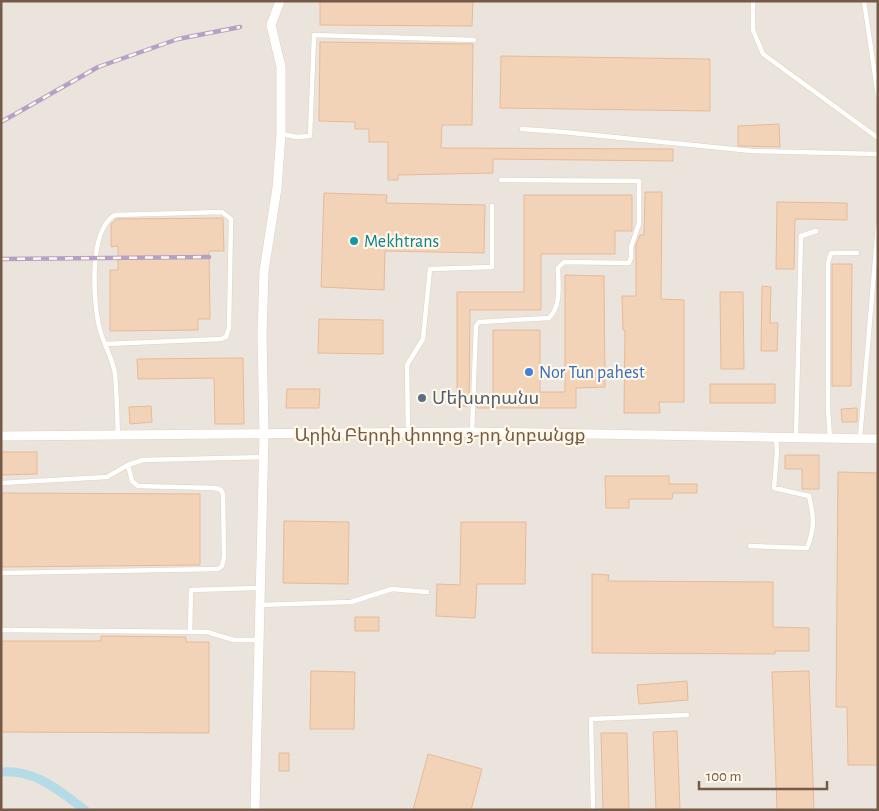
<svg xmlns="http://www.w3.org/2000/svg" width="879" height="811" font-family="'Alegreya Sans','Noto Sans Armenian',sans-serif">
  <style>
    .industrial { fill: #ebe4dc }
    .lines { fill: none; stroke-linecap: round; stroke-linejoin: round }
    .canal { stroke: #b5dce6; stroke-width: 9 }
    .building { fill: #f3d3b8; stroke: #e6ba98 }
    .service-casing { stroke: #e1d0bc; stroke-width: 5.5 }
    .minor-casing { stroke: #e1d0bc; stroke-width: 10 }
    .service { stroke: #fff; stroke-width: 4.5 }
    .minor { stroke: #fff; stroke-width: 9 }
    .rail-casing { stroke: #b7a0c5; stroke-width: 4.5 }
    .rail { stroke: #fff7e7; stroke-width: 2.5; stroke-dasharray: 8; stroke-linecap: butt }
    .culture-dot { fill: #0f9aa8; stroke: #fff7e7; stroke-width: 2 }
    .shop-dot { fill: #3f7fe0; stroke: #fff7e7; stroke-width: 2 }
    .service-dot { fill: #5c6f8a; stroke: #fff7e7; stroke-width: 2 }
    .labels { text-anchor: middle; stroke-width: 4.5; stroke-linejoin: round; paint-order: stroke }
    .culture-label { font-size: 18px; fill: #0d838f; stroke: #fff7e7; text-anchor: start }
    .shop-label { font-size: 18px; fill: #366cbe; stroke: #fff7e7; text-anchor: start }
    .service-label { font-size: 18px; fill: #4e5e75; stroke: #fff7e7; text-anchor: start }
    .street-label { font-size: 18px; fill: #745a47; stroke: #fff7e7 }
  </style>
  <rect width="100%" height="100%" fill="#fdf4e1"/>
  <path class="industrial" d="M 1,1 L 878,1 L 878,810 L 1,810 Z"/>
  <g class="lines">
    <path class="canal" d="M 1,772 C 36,769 59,791 85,810"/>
  </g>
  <path class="building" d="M 320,1 L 473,1 L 472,26 L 320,25 Z
    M 320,42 L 473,44 L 472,125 L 442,125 L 441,148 L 673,149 L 673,161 L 493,159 L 493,173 L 398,175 L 398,180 L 388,180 L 388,142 L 369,142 L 369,129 L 355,129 L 355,122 L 319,121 Z
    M 501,56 L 710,59 L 710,111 L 500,108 Z
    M 779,124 L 780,147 L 738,146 L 738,126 Z
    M 645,192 L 662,192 L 661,299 L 684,300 L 684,402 L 659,402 L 660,413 L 624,413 L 625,330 L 623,330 L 622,296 L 636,296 L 636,245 L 640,235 L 644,235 Z
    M 324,193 L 387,195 L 386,203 L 485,205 L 484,253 L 385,251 L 384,290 L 321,287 Z
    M 524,195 L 632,195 L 632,231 L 615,231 L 615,254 L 541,254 L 541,310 L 470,310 L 469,406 L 457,406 L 457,292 L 524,292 Z
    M 777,202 L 847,203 L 847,220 L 795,219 L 794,269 L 776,269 Z
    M 223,218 L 224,251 L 209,251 L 210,319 L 198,319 L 198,330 L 110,331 L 110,270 L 118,270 L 118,246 L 111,247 L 111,224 L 117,219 Z
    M 832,264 L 852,264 L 851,386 L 832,386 Z
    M 565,275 L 604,276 L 605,387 L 576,388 L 576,408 L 477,408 L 477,395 L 493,395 L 493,330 L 540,330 L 540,392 L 565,392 Z
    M 762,286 L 771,287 L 770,323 L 778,323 L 777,351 L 761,351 Z
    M 720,292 L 743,292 L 744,369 L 721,369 Z
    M 319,319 L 383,320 L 383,354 L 318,353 Z
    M 243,358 L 244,424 L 215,424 L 214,378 L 138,379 L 137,359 Z
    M 710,384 L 775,384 L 775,403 L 710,403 Z
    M 287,389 L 320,389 L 319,408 L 286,408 Z
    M 151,406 L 152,422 L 130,424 L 129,407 Z
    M 857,408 L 857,422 L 842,422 L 841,409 Z
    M 1,452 L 37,452 L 37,474 L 1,475 Z
    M 785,455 L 819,455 L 819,489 L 802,489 L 802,469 L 785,469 Z
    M 838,472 L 878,473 L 878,765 L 848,765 L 847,707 L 836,707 Z
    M 605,476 L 669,476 L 669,484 L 697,484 L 697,493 L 673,493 L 672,499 L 629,499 L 629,508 L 606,508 Z
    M 1,493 L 200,494 L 200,565 L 1,567 Z
    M 284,521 L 349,522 L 348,584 L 283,583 Z
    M 461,522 L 526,522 L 525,584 L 477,584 L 475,618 L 436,616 L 437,584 L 460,585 Z
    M 592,574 L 609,575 L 608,581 L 773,582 L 773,627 L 809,628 L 809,651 L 775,651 L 775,654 L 592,653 Z
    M 355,617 L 379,617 L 379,631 L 355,631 Z
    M 101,636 L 186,637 L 186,642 L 209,642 L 209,733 L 1,732 L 1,641 L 101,641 Z
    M 311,671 L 355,672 L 354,729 L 310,729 Z
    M 809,671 L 814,810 L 777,810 L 772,672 Z
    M 687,681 L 688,700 L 639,704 L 637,685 Z
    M 677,731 L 680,809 L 656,810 L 653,732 Z
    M 601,733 L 627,733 L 629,810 L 603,810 Z
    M 279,753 L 289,753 L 289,771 L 279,771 Z
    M 428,754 L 482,769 L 471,810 L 413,810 Z"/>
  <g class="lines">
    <defs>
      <path id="service" d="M 753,1 L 753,30 L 763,54 L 878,138
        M 864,1 L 878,96
        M 522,129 L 563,132 L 752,151 L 878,154
        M 281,134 L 297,137 L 310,136 L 314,35 L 474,40
        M 105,344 L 221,339 L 226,337 L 229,328 L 231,219 L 222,212 L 115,215 C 88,230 93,304 100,330 C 104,345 113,359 115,374 C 117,394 117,414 118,435
        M 408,432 L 407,365 L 423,339 L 430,269 L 492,267 L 492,206
        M 472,432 L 476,326 L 479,322 L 549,318 C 562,305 558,285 558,268 L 564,262 L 629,263 L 631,258 L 631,247 L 639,224 L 639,181 L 501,180
        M 796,437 L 801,236 L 816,231
        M 830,438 L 828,409 L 828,263 L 831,253 L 857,253
        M 860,438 L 878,225
        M 1,483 L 107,477 L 128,465 L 143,460 L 264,457
        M 750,546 L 807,548 C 815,528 814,517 809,496 L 774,488 L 777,452 L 776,437
        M 1,573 L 218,569 L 222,566 L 224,557 L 223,494 L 221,490 L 215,488 L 138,486 L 132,481 L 128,465
        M 260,605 L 351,602 L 392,589 L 427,592
        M 1,630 L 207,632 L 234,640 L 258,640
        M 190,632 L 191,590 L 259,588
        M 593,810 L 591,719 L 687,715"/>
      <path id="minor" d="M 1,436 L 472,432 L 878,439
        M 255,810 L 264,435 L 262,335 L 264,271 L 277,188 L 281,134 L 281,67 L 271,25 L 280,1"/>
    </defs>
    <use href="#service" class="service-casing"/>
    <use href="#minor" class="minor-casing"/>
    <use href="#service" class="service"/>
    <use href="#minor" class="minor"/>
    <defs>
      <path id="rail" d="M 1,122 L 98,67 L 178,39 L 240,27
        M 1,259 L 209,257"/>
    </defs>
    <use href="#rail" class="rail-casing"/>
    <use href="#rail" class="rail"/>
  </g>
  <circle class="culture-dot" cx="354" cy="241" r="5"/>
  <circle class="shop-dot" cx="529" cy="372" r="5"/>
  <circle class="service-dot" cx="422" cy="398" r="5"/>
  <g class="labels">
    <g class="culture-label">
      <text x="364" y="247">Mekhtrans</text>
    </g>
    <g class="shop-label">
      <text x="539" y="378">Nor Tun pahest</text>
    </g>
    <g class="service-label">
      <text x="432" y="404">Մեխտրանս</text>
    </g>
    <g class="street-label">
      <text x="440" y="441">Արին Բերդի փողոց 3-րդ նրբանցք</text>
    </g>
  </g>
  <rect width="879" height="811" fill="none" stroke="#745a47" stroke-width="5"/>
  <path d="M699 781v8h128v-8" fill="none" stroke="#745a47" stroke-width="2.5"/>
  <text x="706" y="781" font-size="15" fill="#745a47" stroke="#fff7e7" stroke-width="4" paint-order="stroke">100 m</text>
</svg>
